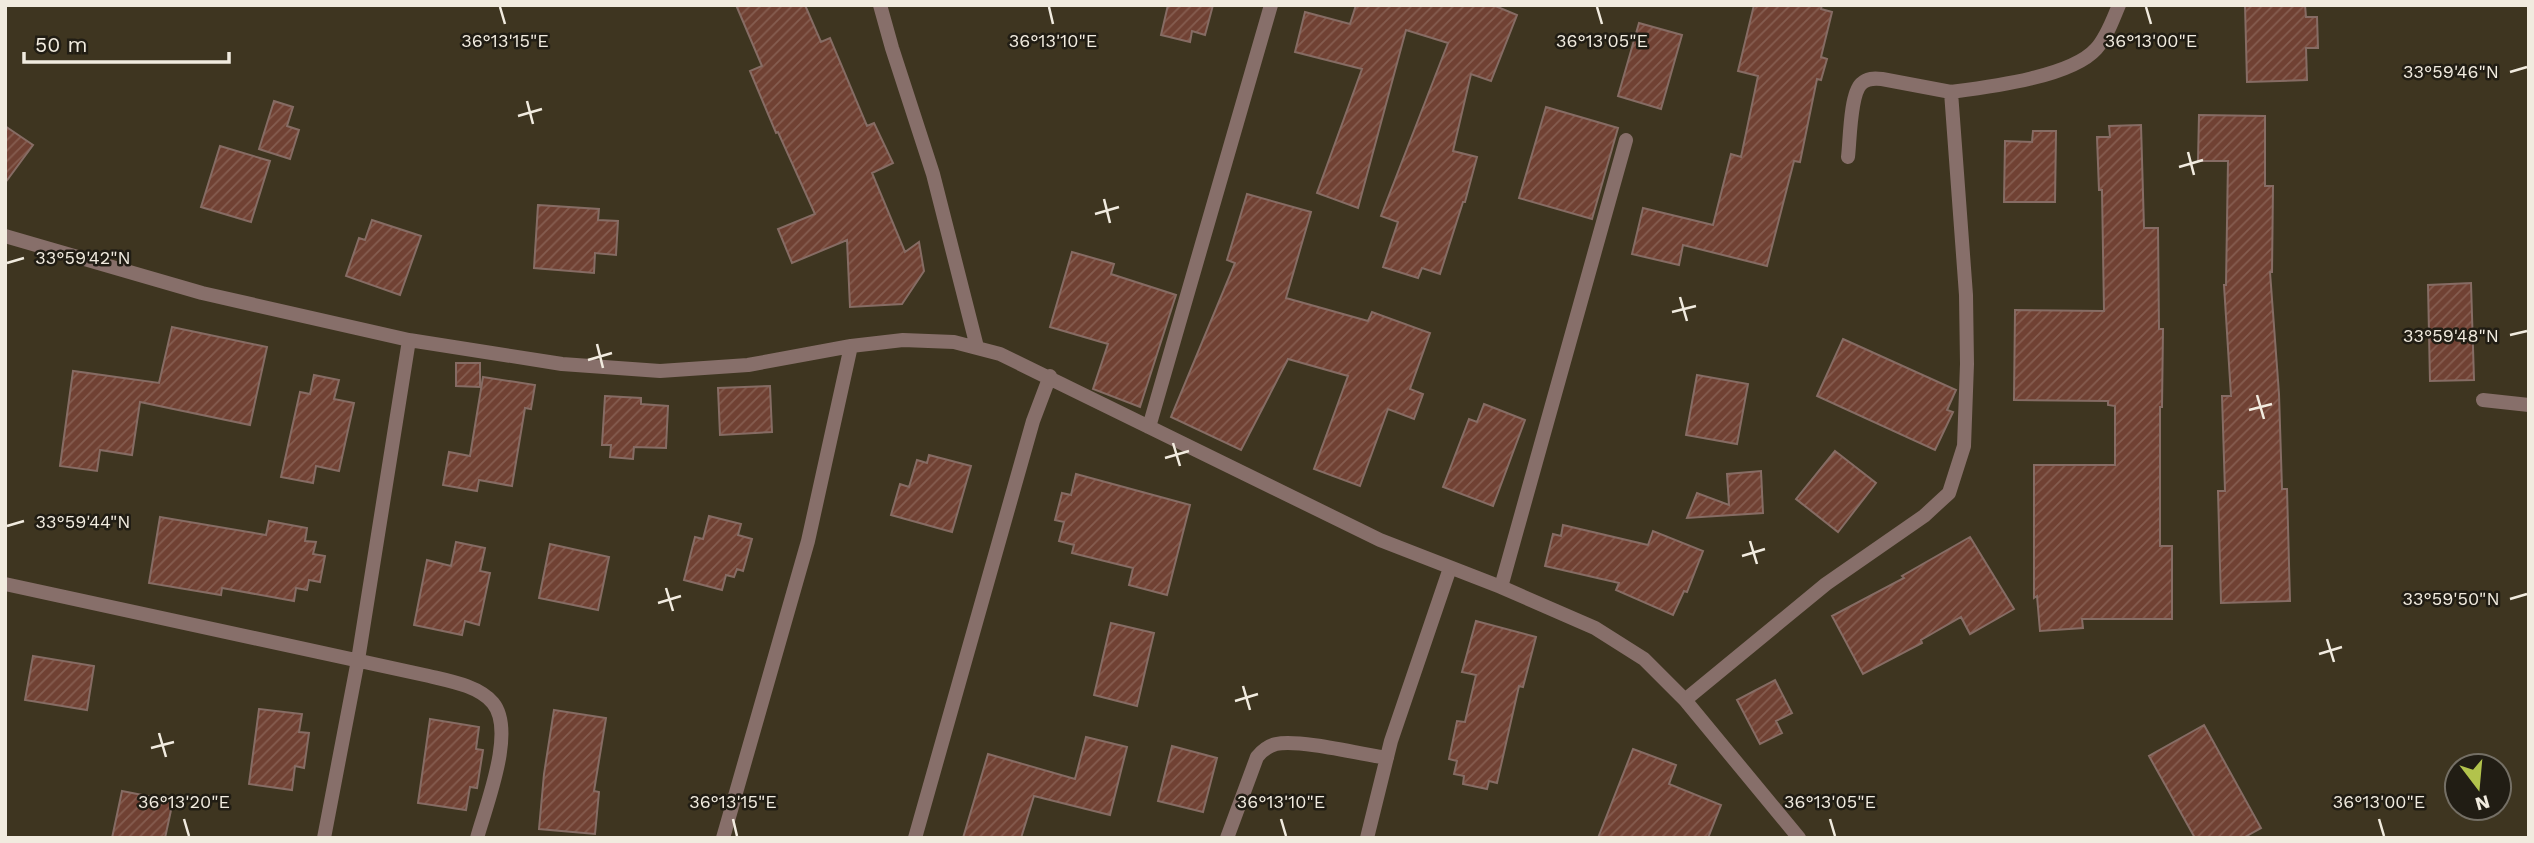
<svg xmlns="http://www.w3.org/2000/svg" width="2534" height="843" font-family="'Work Sans',sans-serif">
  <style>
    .building { fill: url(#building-hatch); stroke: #866c64; stroke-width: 2 }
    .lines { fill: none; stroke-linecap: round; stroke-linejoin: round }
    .street { stroke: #876f6a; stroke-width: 14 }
    .ticks { fill: none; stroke: #f1ebdf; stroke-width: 2.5 }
    .ticks-label { font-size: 18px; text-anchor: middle; fill: #f1ebdf; stroke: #211d14; stroke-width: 5; stroke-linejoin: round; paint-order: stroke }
  </style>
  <defs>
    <pattern id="building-hatch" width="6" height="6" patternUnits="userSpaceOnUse" patternTransform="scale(1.75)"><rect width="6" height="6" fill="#704133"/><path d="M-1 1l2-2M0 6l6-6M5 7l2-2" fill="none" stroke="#855d50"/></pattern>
  </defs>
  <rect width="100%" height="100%" fill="#3e3520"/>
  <path class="building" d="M 736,5 L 805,5 L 821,42 L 830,38 L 867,126 L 874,123 L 893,163 L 872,173 L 905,252 L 919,242 L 924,271 L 902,304 L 850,307 L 847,240 L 792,263 L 778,229 L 815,214 L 778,132 L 776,133 L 750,71 L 762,66 Z
    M 1168,5 L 1213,5 L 1205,35 L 1192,31 L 1190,42 L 1161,35 Z
    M 1356,5 L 1493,5 L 1517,15 L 1491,81 L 1471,74 L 1453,151 L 1477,157 L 1465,202 L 1463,202 L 1440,274 L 1422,268 L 1418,278 L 1383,267 L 1398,222 L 1381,216 L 1448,43 L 1406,30 L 1358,208 L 1317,193 L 1362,69 L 1295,52 L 1305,12 L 1350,24 Z
    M 1754,5 L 1822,5 L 1821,9 L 1832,12 L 1821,57 L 1827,59 L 1821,80 L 1817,79 L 1800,162 L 1794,161 L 1767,266 L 1683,245 L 1679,265 L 1632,254 L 1643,208 L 1713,225 L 1731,154 L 1741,157 L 1758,76 L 1738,71 Z
    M 2245,5 L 2305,5 L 2306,17 L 2317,17 L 2318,48 L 2306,48 L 2307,80 L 2247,82 Z
    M 1639,23 L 1682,35 L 1661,109 L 1618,96 Z
    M 274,101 L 293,107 L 287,126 L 299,130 L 290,159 L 259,149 Z
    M 1546,107 L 1618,128 L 1592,219 L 1519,198 Z
    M 2199,115 L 2265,116 L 2265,186 L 2273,186 L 2272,272 L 2270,272 L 2279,394 L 2282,489 L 2287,489 L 2290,601 L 2221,603 L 2218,491 L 2225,491 L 2222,396 L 2231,396 L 2224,285 L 2226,285 L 2228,161 L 2198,161 Z
    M 2141,125 L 2144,228 L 2158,228 L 2159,329 L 2163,329 L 2162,407 L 2160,407 L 2160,546 L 2172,546 L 2172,619 L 2082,619 L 2083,628 L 2040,631 L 2037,596 L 2034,598 L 2034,465 L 2115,465 L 2115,406 L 2108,405 L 2108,401 L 2014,400 L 2015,310 L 2104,311 L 2102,190 L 2099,190 L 2097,137 L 2110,137 L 2109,126 Z
    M 5,126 L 33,145 L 5,183 Z
    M 2033,131 L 2056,131 L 2055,202 L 2004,202 L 2005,141 L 2032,142 Z
    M 220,146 L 270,161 L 251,222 L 201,207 Z
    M 1247,194 L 1311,212 L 1286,298 L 1368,321 L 1372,312 L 1430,333 L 1410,389 L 1423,394 L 1414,419 L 1388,409 L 1360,486 L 1314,469 L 1348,376 L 1288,359 L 1241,450 L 1171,417 L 1235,263 L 1227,260 Z
    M 538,205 L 599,209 L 598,220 L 618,221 L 616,255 L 595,253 L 594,273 L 534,268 Z
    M 372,220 L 421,236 L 400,295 L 346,276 L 359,238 L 365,240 Z
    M 1072,252 L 1114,264 L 1111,274 L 1176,295 L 1140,407 L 1093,389 L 1108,344 L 1050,327 Z
    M 2471,283 L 2474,380 L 2430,381 L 2428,285 Z
    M 172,327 L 267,347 L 250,425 L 140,402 L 132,455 L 100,450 L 97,471 L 60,466 L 73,371 L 159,383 Z
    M 1843,339 L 1956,390 L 1947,410 L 1953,412 L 1935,450 L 1817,396 Z
    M 456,363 L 480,363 L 480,387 L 456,386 Z
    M 314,375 L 339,380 L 334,399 L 354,403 L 339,471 L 316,466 L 313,483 L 281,477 L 300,392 L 310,394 Z
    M 1697,375 L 1748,384 L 1737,444 L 1686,435 Z
    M 483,377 L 535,385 L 531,409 L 525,408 L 512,486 L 479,480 L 477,491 L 443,485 L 449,452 L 470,456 Z
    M 770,386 L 772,432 L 720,435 L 718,388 Z
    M 605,396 L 641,398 L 641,404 L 668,406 L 666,448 L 634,447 L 633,459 L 610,457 L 611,445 L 602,445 Z
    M 1484,404 L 1525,420 L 1493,506 L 1443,487 L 1469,419 L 1477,422 Z
    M 1835,451 L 1876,483 L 1838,532 L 1796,499 Z
    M 929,455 L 971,466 L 952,532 L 891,515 L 900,484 L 909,487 L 917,460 L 927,463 Z
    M 1761,471 L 1763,513 L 1687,518 L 1697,493 L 1729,505 L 1727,474 Z
    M 1076,474 L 1190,505 L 1167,595 L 1129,585 L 1133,568 L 1072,553 L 1074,545 L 1059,541 L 1064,522 L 1055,520 L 1062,493 L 1071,495 Z
    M 709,516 L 741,524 L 738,535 L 752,539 L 743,571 L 737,569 L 734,577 L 726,575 L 722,590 L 684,580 L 695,537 L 703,539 Z
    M 160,517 L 266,535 L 269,521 L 307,528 L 305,541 L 316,542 L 313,554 L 325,556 L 320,582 L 309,580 L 307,590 L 296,588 L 294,601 L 222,588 L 221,595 L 149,583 Z
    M 1563,525 L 1648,545 L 1653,531 L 1703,551 L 1687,592 L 1684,591 L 1673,615 L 1616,590 L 1619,583 L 1545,566 L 1553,534 L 1561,536 Z
    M 1970,537 L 2014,609 L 1970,634 L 1961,617 L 1921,640 L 1922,643 L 1863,674 L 1832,616 L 1904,578 L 1902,576 Z
    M 456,542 L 485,548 L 480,571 L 490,573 L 479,625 L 465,621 L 462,635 L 414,625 L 427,560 L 451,566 Z
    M 550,544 L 609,557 L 598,610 L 539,598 Z
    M 1476,621 L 1536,637 L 1523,687 L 1519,686 L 1497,783 L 1489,781 L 1487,789 L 1463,784 L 1464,776 L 1454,774 L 1457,761 L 1449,759 L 1457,721 L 1465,722 L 1476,675 L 1462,672 Z
    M 1111,623 L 1154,633 L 1137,706 L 1094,695 Z
    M 33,656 L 94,666 L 87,710 L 25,700 Z
    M 1775,680 L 1792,713 L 1776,721 L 1782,733 L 1760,744 L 1737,700 Z
    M 259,709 L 302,714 L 299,732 L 309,733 L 304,768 L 295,766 L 292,790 L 249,784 Z
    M 554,710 L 606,718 L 594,791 L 599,792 L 595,834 L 539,829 L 544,774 Z
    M 430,719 L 479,727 L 476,749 L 483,750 L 477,788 L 470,787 L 466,810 L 418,803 Z
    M 2204,725 L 2261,828 L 2243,838 L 2195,838 L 2149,756 Z
    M 1086,737 L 1127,747 L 1110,815 L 1034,796 L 1021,838 L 963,838 L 988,754 L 1075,779 Z
    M 1172,746 L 1217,758 L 1203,812 L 1158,801 Z
    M 1633,749 L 1676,765 L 1669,784 L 1721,805 L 1708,838 L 1598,838 Z
    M 122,791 L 173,801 L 165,838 L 112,838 Z"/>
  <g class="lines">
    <path class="street" d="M 880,5 L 892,48 L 933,174 L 977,347
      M 1848,157 C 1850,141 1850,95 1861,84 C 1867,78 1874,78 1882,79 L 1951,92
      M 5,236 L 202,293 L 409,340 L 562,364 L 660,371 L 748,365 L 851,346 L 903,340 L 954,342 L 1000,354 L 1380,540 L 1501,587 L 1595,628 L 1644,659 L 1685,700 L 1799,838
      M 2483,400 L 2529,405
      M 1149,427 L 1271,5
      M 5,584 L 429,676 C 450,681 479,686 493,703 C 516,731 486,805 477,838
      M 1501,587 L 1626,140
      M 1685,700 L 1826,584 L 1924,516 L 1949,493 L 1964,446 L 1967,364 L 1966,295 L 1951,92 C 1989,87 2071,77 2096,49 C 2107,37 2113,19 2119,5
      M 324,838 L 358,660 L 409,340
      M 723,838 L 808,541 L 851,346
      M 915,838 L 1033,421 L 1050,376
      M 1227,838 L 1257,757 C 1262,751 1268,746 1276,744 C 1299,739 1361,754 1387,758
      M 1367,838 L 1391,741 L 1450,568"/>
  </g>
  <path class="ticks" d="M 500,7 L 505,24M 1049,7 L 1053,24M 1597,7 L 1602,24M 2146,7 L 2151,24M 2510,72 L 2527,67M 527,101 L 533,124M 518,116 L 542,109M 2188,152 L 2194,175M 2179,167 L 2203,160M 1104,199 L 1110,223M 1095,214 L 1119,207M 7,263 L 24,258M 1680,297 L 1687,321M 1672,312 L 1696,306M 2510,335 L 2527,331M 597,344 L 603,368M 588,360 L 612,353M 2257,395 L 2264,419M 2249,410 L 2272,404M 1173,443 L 1180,466M 1165,458 L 1189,451M 7,526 L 24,521M 1750,541 L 1757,564M 1742,556 L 1765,549M 666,588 L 673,611M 2510,599 L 2527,594M 658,603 L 681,596M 2327,639 L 2334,662M 2319,654 L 2342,647M 1243,686 L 1250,710M 1235,701 L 1258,694M 159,733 L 166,757M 151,748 L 174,742M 184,819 L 189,836M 733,819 L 737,836M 1281,819 L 1286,836M 1830,819 L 1835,836M 2379,819 L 2384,836"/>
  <g class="ticks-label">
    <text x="505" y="47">36°13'15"E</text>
    <text x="1053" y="47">36°13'10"E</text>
    <text x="1602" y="47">36°13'05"E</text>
    <text x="2151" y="47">36°13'00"E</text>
    <text x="2451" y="78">33°59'46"N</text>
    <text x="83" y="264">33°59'42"N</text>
    <text x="2451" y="342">33°59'48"N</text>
    <text x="83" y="528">33°59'44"N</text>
    <text x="2451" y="605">33°59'50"N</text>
    <text x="184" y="808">36°13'20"E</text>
    <text x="733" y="808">36°13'15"E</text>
    <text x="1281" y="808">36°13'10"E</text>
    <text x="1830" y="808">36°13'05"E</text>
    <text x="2379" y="808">36°13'00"E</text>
  </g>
  <rect width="2534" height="843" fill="none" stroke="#f1ebdf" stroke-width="14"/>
  <g transform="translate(2478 787) rotate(164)"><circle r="33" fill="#211d14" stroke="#746f65" stroke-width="2"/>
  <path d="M0-5L12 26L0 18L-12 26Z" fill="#b2c34c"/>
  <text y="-10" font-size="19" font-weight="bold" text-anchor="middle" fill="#f1ebdf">N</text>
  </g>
  <path d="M24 52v10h205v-10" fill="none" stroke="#f1ebdf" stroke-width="3.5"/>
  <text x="35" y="52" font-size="21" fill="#f1ebdf" stroke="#211d14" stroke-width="5" paint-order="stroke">50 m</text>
</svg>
